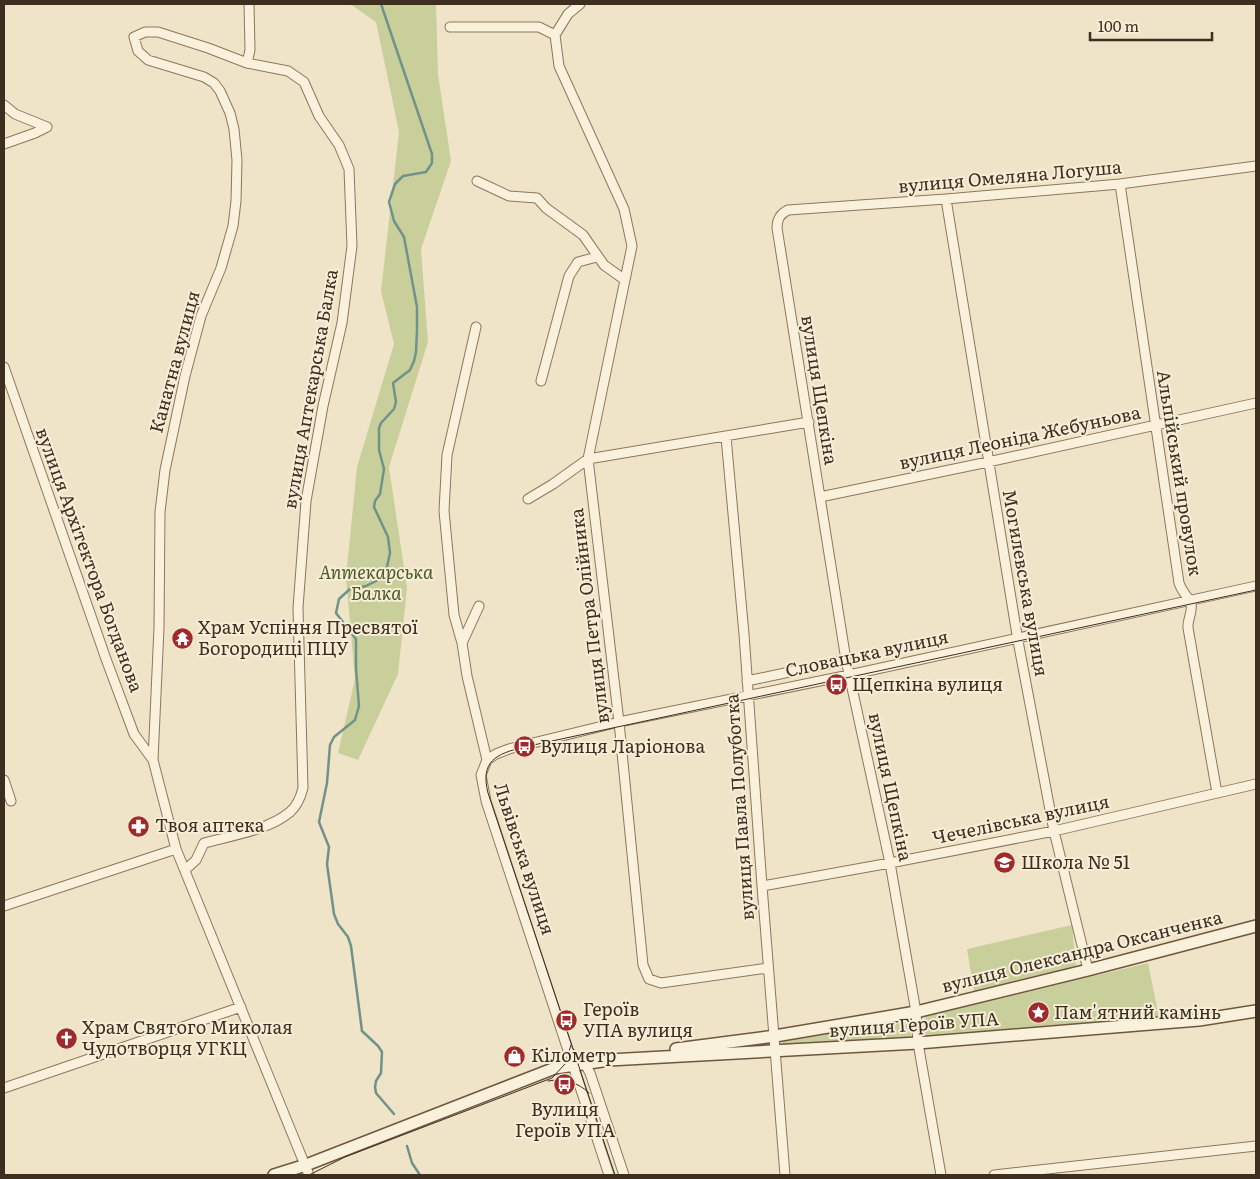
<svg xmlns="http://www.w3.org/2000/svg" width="1260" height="1179" font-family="Literata,serif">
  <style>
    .green { fill: #c9cf9b }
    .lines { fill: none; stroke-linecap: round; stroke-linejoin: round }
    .stream { stroke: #6f938a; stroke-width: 2.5 }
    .street-casing { stroke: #8d765c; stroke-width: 11 }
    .secondary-casing { stroke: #6f573f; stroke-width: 14 }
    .street { stroke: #faf1dc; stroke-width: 9 }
    .secondary { stroke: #faf1dc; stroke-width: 11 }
    .tram { stroke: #3d2e20; stroke-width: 1 }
    .labels { text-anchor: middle; stroke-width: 4; stroke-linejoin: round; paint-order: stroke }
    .street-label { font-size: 18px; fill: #3d2e20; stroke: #f7eed8 }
    .park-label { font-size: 18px; font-style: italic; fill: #4d5a26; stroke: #f7eed8 }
    .poi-label { font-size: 18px; fill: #3d2e20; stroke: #f7eed8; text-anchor: start }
  </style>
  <rect width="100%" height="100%" fill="#f0e4c8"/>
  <path class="green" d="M 350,4 L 436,4 L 438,74 L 451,161 L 421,249 L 428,342 L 389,467 L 407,588 L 398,674 L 358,760 L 338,753 L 355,679 L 346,577 L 357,467 L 394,344 L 381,291 L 399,132 L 376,22 Z
    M 1072,925 L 1076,967 L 974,992 L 967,949 Z
    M 1148,963 L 1161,1027 L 924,1037 L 923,1020 L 928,1016 Z
    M 910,1022 L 912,1039 L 782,1046 L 782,1040 Z"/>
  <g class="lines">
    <path class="stream" d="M 381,4 L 432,154 L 432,163 L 426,172 L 403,176 L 395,184 L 389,202 L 394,221 L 404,237 L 417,307 L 417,330 L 416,352 L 414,361 L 410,370 L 393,383 L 396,402 L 394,409 L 381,423 L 379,428 L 379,450 L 384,469 L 380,494 L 375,501 L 374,507 L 388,537 L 390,553 L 387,567 L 380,579 L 366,586 L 350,589 L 339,599 L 336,613 L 356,639 L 356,669 L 359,706 L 355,720 L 334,737 L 330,745 L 327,783 L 319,822 L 329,847 L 327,864 L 334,914 L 338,924 L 348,937 L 351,946 L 362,1031 L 378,1046 L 382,1052 L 381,1073 L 376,1081 L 375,1087 L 376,1093 L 394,1114
      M 407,1146 L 412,1163 L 420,1175"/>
    <defs>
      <path id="street" d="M 580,4 L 568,14 L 555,35 L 559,66 L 624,209 L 632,246 L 588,459 L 619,722 L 643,965 L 649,979 L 661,983 L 768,968
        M 450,27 L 539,27 L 555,35
        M 247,63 L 208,48 L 158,32 L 145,32 L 134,37 L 138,51 L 148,60 L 204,77 L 214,83 L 220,91 L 230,113 L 234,129 L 237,160 L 236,201 L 233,226 L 221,268 L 201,316 L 185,376 L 165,470 L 160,512 L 159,628 L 153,760 L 176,849 L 309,1175
        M 4,105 L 15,114 L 47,127
        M 4,144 L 35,133 L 47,127
        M 477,181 L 509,196 L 537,198 L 546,208 L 583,235 L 604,265 L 625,280
        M 1120,184 L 1179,583 C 1182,592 1189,598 1191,604 C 1193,612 1187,620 1188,628 L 1217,793
        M 946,199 L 1018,641 L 1054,831 L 1088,970
        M 476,327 L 447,455 L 444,511 L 454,615 L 462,643 L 467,676 L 487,760 L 481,775 L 486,801 L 609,1175
        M 4,367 L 106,659 L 134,734 L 153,760
        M 541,381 L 569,276 L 578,262 L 597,257
        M 726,437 L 744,634 L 762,886 L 785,1175
        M 820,497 L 988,462 L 1256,403
        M 528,499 L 553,484 L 588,459 L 809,422
        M 462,643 L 479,606
        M 747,681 L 846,660
        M 487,760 L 496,754 L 509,749 L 619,722 L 849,675 L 1256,586
        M 4,780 L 11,801
        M 185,870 L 196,860 L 204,843 C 230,836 269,830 290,812 C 297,806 301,796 303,788 L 298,608 L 306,501 L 323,406 L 342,323 L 352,246 L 349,169 L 339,145 L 319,116 L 304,82 L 288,71 L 247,63 L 250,50 L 249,4
        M 762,886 L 890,863 L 1054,831 L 1256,784
        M 4,906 L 176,849
        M 570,1053 L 585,1064 L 590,1073 L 624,1175
        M 4,1088 L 241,1007
        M 941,1175 L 918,1043 L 916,1012 L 890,863 L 846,660 L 777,228 C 777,219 780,214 788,210 L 946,199 L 1120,184 L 1256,166
        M 994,1175 L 1256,1146"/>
      <path id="secondary" d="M 676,1049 L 775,1036 L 916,1012 L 1088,970 L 1256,926
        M 274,1175 L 306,1165 L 555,1068 L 609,1060 L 918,1043 L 1199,1020 L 1256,1011"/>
    </defs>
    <use href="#street" class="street-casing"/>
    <use href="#secondary" class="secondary-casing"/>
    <use href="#street" class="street"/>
    <use href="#secondary" class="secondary"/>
    <path class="tram" d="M 548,1081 C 563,1078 578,1082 589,1093
      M 309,1175 L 345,1157 L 552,1078 L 565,1064 L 571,1045
      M 615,1175 L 488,793 C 480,761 496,754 524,747 L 1256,590"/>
  </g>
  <defs>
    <symbol id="temple-disc" viewBox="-11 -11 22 22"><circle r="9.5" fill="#9e2a2b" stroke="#f7eed8"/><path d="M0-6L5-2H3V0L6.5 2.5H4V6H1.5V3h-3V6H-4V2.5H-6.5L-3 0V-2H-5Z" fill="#fff"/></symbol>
    <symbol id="bus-disc" viewBox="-11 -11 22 22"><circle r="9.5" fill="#9e2a2b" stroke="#f7eed8"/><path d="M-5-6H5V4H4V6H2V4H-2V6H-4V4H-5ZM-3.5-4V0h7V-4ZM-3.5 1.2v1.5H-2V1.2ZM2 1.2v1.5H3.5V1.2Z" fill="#fff"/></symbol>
    <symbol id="pharmacy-disc" viewBox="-11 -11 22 22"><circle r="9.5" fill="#9e2a2b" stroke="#f7eed8"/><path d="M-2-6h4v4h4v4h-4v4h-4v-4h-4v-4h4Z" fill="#fff"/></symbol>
    <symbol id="school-disc" viewBox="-11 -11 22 22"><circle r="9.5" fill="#9e2a2b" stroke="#f7eed8"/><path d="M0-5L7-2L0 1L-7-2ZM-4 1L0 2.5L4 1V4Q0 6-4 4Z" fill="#fff"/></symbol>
    <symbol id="sight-disc" viewBox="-11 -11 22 22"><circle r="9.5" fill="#9e2a2b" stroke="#f7eed8"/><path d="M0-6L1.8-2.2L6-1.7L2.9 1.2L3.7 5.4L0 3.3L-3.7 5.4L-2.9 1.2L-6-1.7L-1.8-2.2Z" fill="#fff"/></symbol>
    <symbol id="church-disc" viewBox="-11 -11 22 22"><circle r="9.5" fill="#9e2a2b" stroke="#f7eed8"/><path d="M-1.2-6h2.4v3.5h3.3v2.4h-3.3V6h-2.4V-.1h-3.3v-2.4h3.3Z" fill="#fff"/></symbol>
    <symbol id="shop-disc" viewBox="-11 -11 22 22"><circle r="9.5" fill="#9e2a2b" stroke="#f7eed8"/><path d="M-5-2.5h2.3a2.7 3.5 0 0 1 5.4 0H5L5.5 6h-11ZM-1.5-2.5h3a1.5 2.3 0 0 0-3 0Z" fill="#fff"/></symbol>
  </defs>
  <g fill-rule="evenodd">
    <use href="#temple-disc" x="170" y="626" width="25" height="25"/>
    <use href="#bus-disc" x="824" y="672" width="25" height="25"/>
    <use href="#bus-disc" x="512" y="734" width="25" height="25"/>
    <use href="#pharmacy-disc" x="126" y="814" width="25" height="25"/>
    <use href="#school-disc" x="992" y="850" width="25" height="25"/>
    <use href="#sight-disc" x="1026" y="1000" width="25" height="25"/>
    <use href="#bus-disc" x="554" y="1008" width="25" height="25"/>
    <use href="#church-disc" x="54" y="1026" width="25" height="25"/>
    <use href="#shop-disc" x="502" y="1044" width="25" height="25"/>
    <use href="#bus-disc" x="552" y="1072" width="25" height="25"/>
  </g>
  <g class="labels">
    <g class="street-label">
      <text transform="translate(1010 177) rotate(-5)" y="6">вулиця Омеляна Логуша</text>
      <text transform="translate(175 362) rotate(-75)" y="6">Канатна вулиця</text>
      <text transform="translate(311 389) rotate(-80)" y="6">вулиця Аптекарська Балка</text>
      <text transform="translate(819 390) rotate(81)" y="6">вулиця Щепкіна</text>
      <text transform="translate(1020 438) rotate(-12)" y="6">вулиця Леоніда Жебуньова</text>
      <text transform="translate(1179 473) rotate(81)" y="6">Альпійський провулок</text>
      <text transform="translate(89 560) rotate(70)" y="6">вулиця Архітектора Богданова</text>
      <text transform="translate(1025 583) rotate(80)" y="6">Могилевська вулиця</text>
      <text transform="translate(590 616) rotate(-97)" y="6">вулиця Петра Олійника</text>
      <text transform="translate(867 654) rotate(-12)" y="6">Словацька вулиця</text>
      <text transform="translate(890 787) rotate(78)" y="6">вулиця Щепкіна</text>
      <text transform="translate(740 807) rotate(-94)" y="6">вулиця Павла Полуботка</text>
      <text transform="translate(1021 820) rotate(-12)" y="6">Чечелівська вулиця</text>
      <text transform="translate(524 859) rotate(72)" y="6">Львівська вулиця</text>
      <text transform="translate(1082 952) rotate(-14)" y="6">вулиця Олександра Оксанченка</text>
      <text transform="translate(914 1025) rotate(-4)" y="6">вулиця Героїв УПА</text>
    </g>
    <g class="park-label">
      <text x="376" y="579">Аптекарська<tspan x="376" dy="21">Балка</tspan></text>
    </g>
    <g class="poi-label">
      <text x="198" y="634">Храм Успіння Пресвятої<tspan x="198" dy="21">Богородиці ПЦУ</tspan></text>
      <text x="852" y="691">Щепкіна вулиця</text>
      <text x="540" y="753">Вулиця Ларіонова</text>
      <text x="155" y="832">Твоя аптека</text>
      <text x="1021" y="869">Школа № 51</text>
      <text x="583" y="1016">Героїв<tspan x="583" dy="21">УПА вулиця</tspan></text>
      <text x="1054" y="1019">Пам'ятний камінь</text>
      <text x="82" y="1034">Храм Святого Миколая<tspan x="82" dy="21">Чудотворця УГКЦ</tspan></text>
      <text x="531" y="1062">Кілометр</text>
      <text x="565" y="1116" text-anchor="middle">Вулиця<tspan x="565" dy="21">Героїв УПА</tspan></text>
    </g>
  </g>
  <rect width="1260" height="1179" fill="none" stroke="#3d2e20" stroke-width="10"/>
  <path d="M1090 32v8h122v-8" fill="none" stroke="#3d2e20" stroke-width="2.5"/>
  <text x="1098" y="32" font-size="15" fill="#3d2e20" stroke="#f7eed8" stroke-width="4" paint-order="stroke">100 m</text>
</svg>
